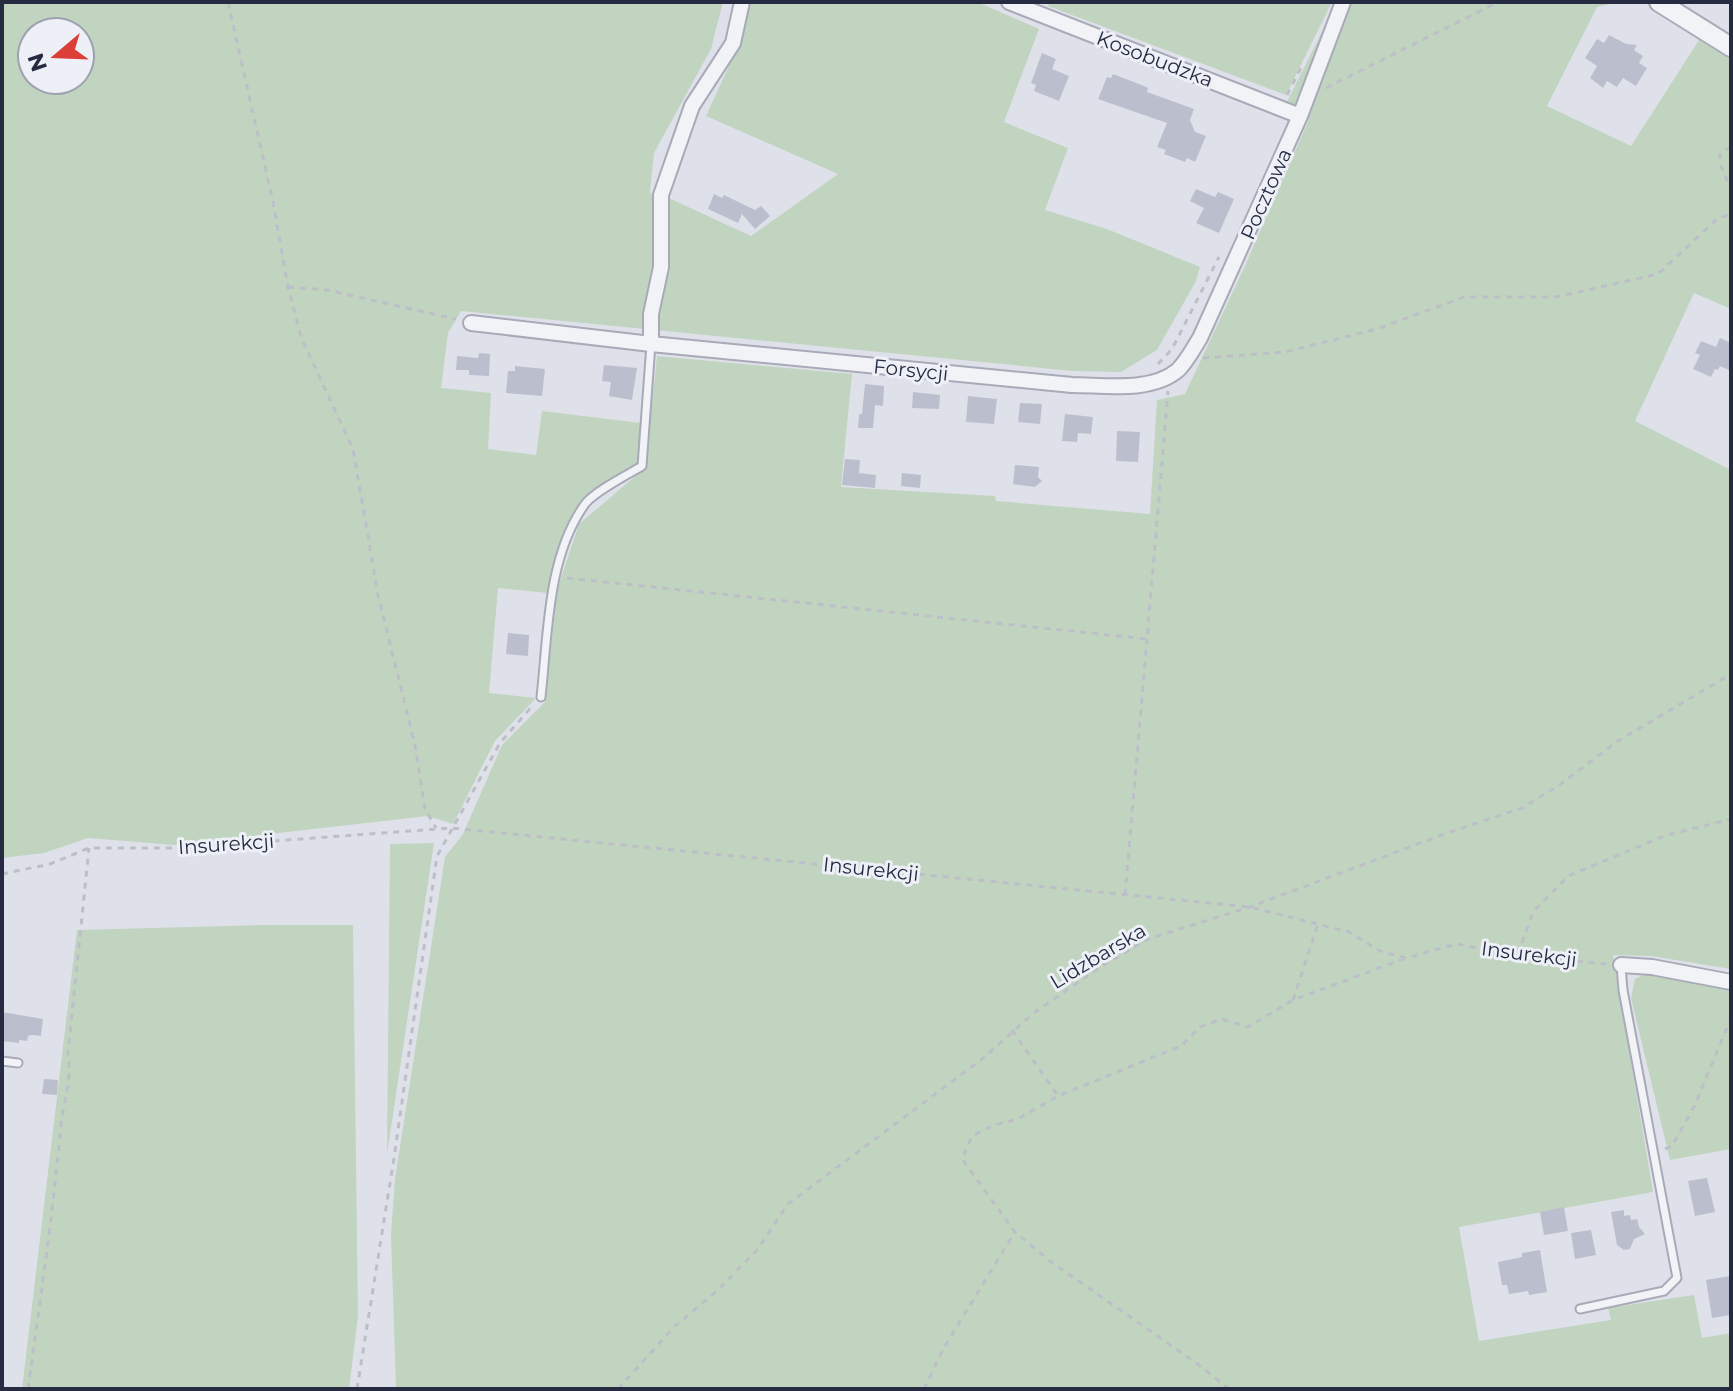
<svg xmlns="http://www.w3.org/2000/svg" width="1733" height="1391" font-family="Montserrat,sans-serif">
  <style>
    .green { fill: #c0d4bf; fill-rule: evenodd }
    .building { fill: #bbbfcd }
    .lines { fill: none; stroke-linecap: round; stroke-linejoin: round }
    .service-casing { stroke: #a8aab8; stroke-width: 11 }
    .minor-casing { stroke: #a8aab8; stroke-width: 18 }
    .tertiary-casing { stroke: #a8aab8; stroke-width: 22 }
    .path { stroke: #bdbfc8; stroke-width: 3; stroke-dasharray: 6 6; stroke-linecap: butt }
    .service { stroke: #f2f3f7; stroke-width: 7 }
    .minor { stroke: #f2f3f7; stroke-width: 14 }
    .tertiary { stroke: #f2f3f7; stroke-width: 18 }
    .labels { text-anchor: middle; stroke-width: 6; stroke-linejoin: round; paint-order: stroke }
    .street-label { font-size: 20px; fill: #262b42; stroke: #eef0f7 }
  </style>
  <rect width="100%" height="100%" fill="#dfe1ea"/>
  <path class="green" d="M 2,2 L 723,2 L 711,49 L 654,153 L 650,193 L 671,199 L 751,236 L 838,174 L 706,116 L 739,44 L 746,2 L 977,2 L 1039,29 L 1004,122 L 1068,148 L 1045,210 L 1107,229 L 1200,267 L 1196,281 L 1157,350 L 1121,372 L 1073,371 L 461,311 L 448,333 L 441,388 L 491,393 L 488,449 L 536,455 L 542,411 L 641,423 L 638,464 L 584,497 L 564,533 L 548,593 L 498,588 L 489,693 L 536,698 L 495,741 L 453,824 L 428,816 L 174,845 L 88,838 L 44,853 L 2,858 ZM 32,32 L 80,32 L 80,80 L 32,80 Z
    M 1050,2 L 1332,2 L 1286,95 L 1048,6 Z
    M 1350,2 L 1619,2 L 1597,7 L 1547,106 L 1631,146 L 1699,40 L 1731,59 L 1731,309 L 1694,293 L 1635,421 L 1731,470 L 1731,969 L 1651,956 L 1613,955 L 1653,1192 L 1459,1227 L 1479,1341 L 1611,1320 L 1608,1308 L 1694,1295 L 1702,1338 L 1731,1333 L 1731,1389 L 396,1389 L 391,1234 L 395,1179 L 445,857 L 463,834 L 502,745 L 545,702 L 557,590 L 579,524 L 645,468 L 657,356 L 852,374 L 841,487 L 995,496 L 996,501 L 1150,514 L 1157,400 L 1185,394 L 1244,268 L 1307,124 Z
    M 1329,18 L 1302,97 L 1295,104 L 1286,104 Z
    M 434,843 L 387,1154 L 390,844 Z
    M 265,925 L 353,925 L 358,1316 L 349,1389 L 22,1389 L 77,930 Z
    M 1647,973 L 1731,987 L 1731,1149 L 1670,1160 L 1631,998 L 1635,979 Z"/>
  <path class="building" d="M 1609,35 L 1626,44 L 1637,45 L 1634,50 L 1643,56 L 1639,63 L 1647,68 L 1636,86 L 1623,78 L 1617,87 L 1607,81 L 1603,88 L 1590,78 L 1597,66 L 1585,58 L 1597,39 L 1604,43 Z
    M 1042,53 L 1056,59 L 1052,69 L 1069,76 L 1059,101 L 1034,91 L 1036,85 L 1031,83 Z
    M 1113,74 L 1144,86 L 1148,88 L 1147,92 L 1194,109 L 1190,120 L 1195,132 L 1206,136 L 1195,162 L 1187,158 L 1185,162 L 1164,154 L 1166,150 L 1157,147 L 1167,123 L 1098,99 L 1107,77 L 1111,78 Z
    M 1196,189 L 1215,197 L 1218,192 L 1234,199 L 1219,233 L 1196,223 L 1204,208 L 1190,201 Z
    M 714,194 L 722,198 L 724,195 L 755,210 L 761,206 L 770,216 L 755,229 L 742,214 L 738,223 L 708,209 Z
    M 1720,338 L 1731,343 L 1731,371 L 1720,366 L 1718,370 L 1715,369 L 1711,377 L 1693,369 L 1700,355 L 1695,353 L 1701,341 L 1716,347 Z
    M 479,353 L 490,354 L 489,376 L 469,375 L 469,370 L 456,370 L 457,356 L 478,358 Z
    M 604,365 L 637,368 L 632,400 L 609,396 L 611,382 L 602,381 Z
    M 515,366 L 545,369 L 542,396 L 506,393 L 508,371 L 515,371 Z
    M 865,384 L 884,386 L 883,406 L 875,405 L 873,428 L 858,428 L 859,414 L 862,414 Z
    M 913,392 L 940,395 L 939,409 L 912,408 Z
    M 968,396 L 997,399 L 994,424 L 966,422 Z
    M 1020,403 L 1042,404 L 1040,424 L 1018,422 Z
    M 1065,414 L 1093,417 L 1091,434 L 1078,433 L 1077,442 L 1062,441 Z
    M 1117,431 L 1140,432 L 1138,462 L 1116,461 Z
    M 845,459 L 860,460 L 859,473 L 876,475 L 875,488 L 842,485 Z
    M 1015,465 L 1039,467 L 1038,477 L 1042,481 L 1035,487 L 1013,484 Z
    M 902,473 L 921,475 L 920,488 L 901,486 Z
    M 508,633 L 529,635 L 528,656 L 506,654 Z
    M 2,1012 L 43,1019 L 41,1036 L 32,1035 L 28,1036 L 27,1041 L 19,1040 L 19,1043 L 2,1041 Z
    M 44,1079 L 58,1080 L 57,1095 L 42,1094 Z
    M 1707,1178 L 1715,1212 L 1695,1216 L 1688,1181 Z
    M 1564,1207 L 1568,1231 L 1544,1235 L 1540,1212 Z
    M 1624,1210 L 1624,1216 L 1630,1215 L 1631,1220 L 1637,1219 L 1639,1227 L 1645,1234 L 1634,1239 L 1630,1249 L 1624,1250 L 1617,1245 L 1611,1212 Z
    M 1591,1230 L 1596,1255 L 1575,1259 L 1571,1233 Z
    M 1540,1250 L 1547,1292 L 1529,1295 L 1528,1291 L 1509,1294 L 1507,1285 L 1502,1285 L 1498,1262 L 1522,1257 L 1522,1253 Z
    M 1730,1276 L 1731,1315 L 1712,1318 L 1706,1280 Z"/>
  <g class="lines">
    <defs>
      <path id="service" d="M 541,697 C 548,635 547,557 585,504 C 595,491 627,475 642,466 L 651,344
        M 2,1061 L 18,1063
        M 1580,1309 L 1664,1291 L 1677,1278 L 1623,990 L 1621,966"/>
      <path id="minor" d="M 1009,2 L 1300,116
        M 471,323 L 651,344 L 1072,385 C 1104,385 1151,393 1178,370 C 1187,361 1193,349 1200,338 L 1300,116 L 1343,2
        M 651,344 L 651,314 L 661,267 L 661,195 L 692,106 L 733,43 L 742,2
        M 1621,965 L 1652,967 L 1731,982"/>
      <path id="tertiary" d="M 1659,2 L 1731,47"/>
    </defs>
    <use href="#service" class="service-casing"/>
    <use href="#minor" class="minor-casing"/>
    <use href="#tertiary" class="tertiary-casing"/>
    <path class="path" d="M 228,2 L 273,202 L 288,287 L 301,337 L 353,449 L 378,595 L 415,745 L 425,809 L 436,828
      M 2,7 L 4,2
      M 1326,88 L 1498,2
      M 1287,95 L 1302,66
      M 1731,147 L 1720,154 L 1720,163 L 1731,190
      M 288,287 L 327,290 L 456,319
      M 1203,358 L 1285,352 L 1377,329 L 1464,297 L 1556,297 L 1658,274 L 1715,221 L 1731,213
      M 1158,364 L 1172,349 L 1219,257
      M 567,578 L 1147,639 L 1168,391
      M 2,874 L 50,864 L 89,848 L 178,848 L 451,828 L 1250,907 L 1349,932 L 1380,951 L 1406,958 L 1456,944 L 1518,955 L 1606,964
      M 1125,895 L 1147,639
      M 1518,954 L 1533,912 L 1568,876 L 1664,836 L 1731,819
      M 1293,1000 L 1318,924
      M 1012,1030 L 1058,1096
      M 1665,1149 L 1672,1146 L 1694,1107 L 1731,1018
      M 28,1389 C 40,1301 53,1214 61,1125 C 64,1097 72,1083 68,1053 L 89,848
      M 357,1389 L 394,1158 L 437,856 L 500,743 L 534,704
      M 618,1389 L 674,1327 L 718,1290 L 757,1250 L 788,1204 L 981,1060 L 1035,1012 L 1102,966 L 1148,939 L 1250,907 L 1447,833 L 1522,808 L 1558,786 L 1618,741 L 1731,674
      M 924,1389 L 943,1349 L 1015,1232
      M 1229,1389 L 1199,1365 L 1050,1261 L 1015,1232 L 962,1159 L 972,1136 L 994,1125 L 1018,1119 L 1058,1096 L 1181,1046 L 1200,1027 L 1221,1019 L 1248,1027 L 1293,1000 L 1406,958"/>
    <use href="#service" class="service"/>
    <use href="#minor" class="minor"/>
    <use href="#tertiary" class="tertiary"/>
  </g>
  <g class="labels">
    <g class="street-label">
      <text transform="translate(1155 59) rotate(21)" y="7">Kosobudzka</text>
      <text transform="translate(1266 194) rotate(-66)" y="7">Pocztowa</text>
      <text transform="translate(911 370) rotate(6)" y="7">Forsycji</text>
      <text transform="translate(226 844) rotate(-4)" y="7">Insurekcji</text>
      <text transform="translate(871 869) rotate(6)" y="7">Insurekcji</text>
      <text transform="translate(1529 954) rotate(7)" y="7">Insurekcji</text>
      <text transform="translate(1098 956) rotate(-31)" y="7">Lidzbarska</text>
    </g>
  </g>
  <rect width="1733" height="1391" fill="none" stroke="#262b42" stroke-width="8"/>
  <g transform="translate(56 56) rotate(251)"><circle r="38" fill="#eef0f7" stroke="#9ea1af" stroke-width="2"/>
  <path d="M0-6L14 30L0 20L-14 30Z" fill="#db3f37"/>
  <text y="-12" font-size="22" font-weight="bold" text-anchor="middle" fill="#262b42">N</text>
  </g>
</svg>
